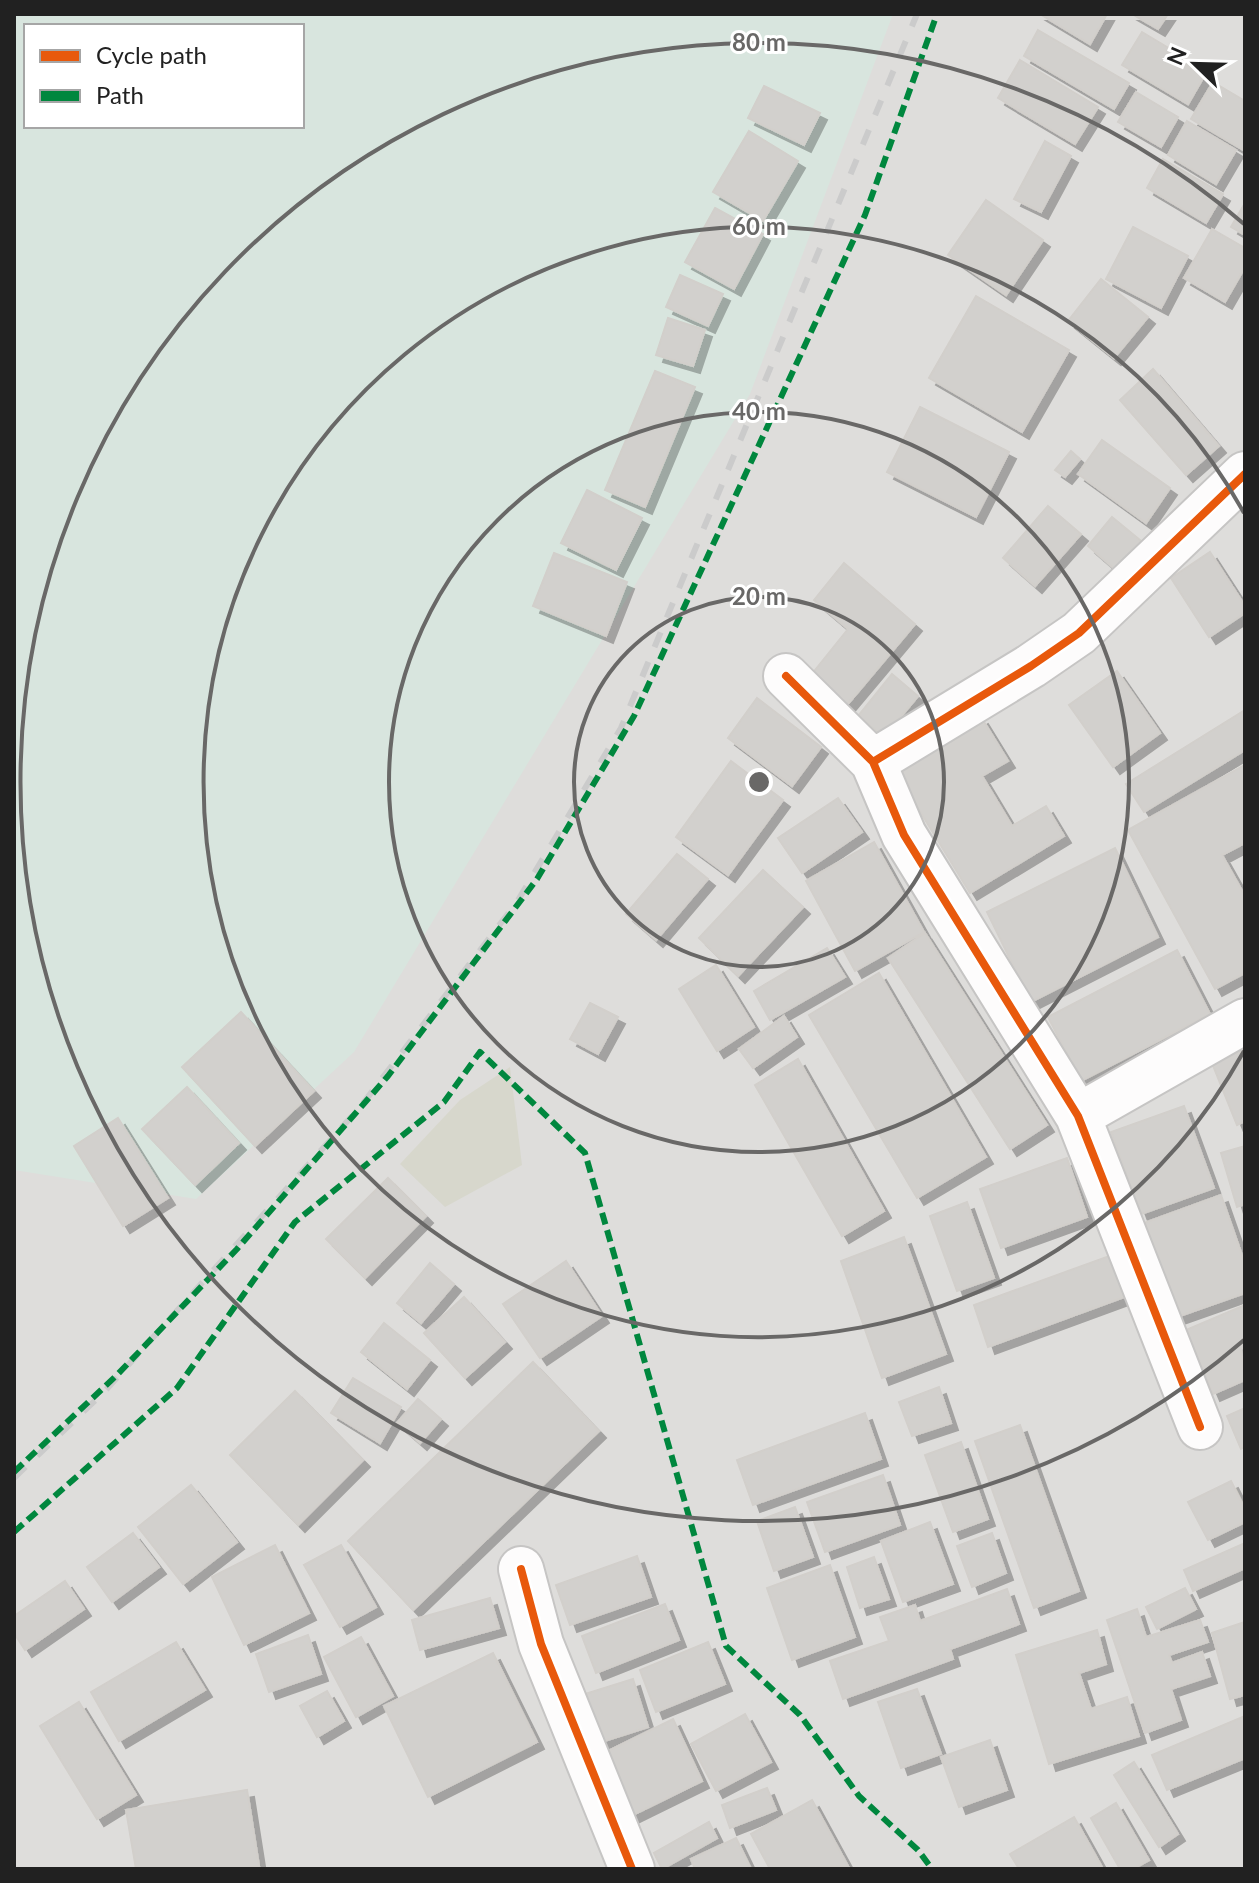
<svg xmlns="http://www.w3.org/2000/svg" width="1259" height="1883" font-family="Lato,sans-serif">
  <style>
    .residential { fill: #dedddb; fill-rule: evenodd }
    .construction { fill: #d7d7cc }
    .wetland { fill: #d8e5de; fill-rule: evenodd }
    .building { fill: #d2d0cd; stroke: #d2cfcb; stroke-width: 2; filter: url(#shadow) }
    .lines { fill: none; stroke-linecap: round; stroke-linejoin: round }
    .minor-casing { stroke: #c6c5c4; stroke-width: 48 }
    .minor { stroke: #fdfcfc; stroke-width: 44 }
    .rail { stroke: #cbcbcb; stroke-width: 6; stroke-dasharray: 16 16; stroke-linecap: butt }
    .quiet { stroke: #00873e; stroke-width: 6; stroke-dasharray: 12 6; stroke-linecap: butt }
    .cycleway-casing { stroke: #fff; stroke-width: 13 }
    .cycleway { stroke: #e8590c; stroke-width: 8 }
    .ring { fill: none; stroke: #696867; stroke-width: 4 }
    .centre { fill: #696867; stroke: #fff; stroke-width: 4 }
    .ring-label { font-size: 24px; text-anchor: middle; font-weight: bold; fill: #696867; stroke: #fff; stroke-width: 6; stroke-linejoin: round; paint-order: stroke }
  </style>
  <defs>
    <filter id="shadow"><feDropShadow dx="7" dy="7" stdDeviation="0" flood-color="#0004"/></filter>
  </defs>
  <rect width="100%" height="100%" fill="#efedea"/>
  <path class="residential" d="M 14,14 L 1245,14 L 1245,1869 L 14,1869 ZM 26,26 L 302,26 L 302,126 L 26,126 Z"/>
  <path class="construction" d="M 510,1067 L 522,1165 L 445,1207 L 400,1164 L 460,1100 Z"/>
  <path class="wetland" d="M 14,14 L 893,14 L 750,394 L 354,1052 L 196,1199 L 14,1170 ZM 26,26 L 302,26 L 302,126 L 26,126 Z"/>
  <path class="building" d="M 1040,14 L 1107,14 L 1090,44 Z
    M 1132,14 L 1168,14 L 1158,29 Z
    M 1038,30 L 1129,83 L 1114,109 L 1024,56 Z
    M 1142,32 L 1207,71 L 1188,104 L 1122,65 Z
    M 1020,60 L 1098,107 L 1075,144 L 998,98 Z
    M 1213,82 L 1245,101 L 1245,151 L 1191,119 Z
    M 764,86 L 820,113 L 804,145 L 748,118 Z
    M 1136,92 L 1178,117 L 1161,147 L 1118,122 Z
    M 1187,121 L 1236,150 L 1216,184 L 1168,155 Z
    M 749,131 L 798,161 L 763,221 L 713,192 Z
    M 1045,141 L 1071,156 L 1041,212 L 1014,199 Z
    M 1163,159 L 1223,194 L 1206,223 L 1147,188 Z
    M 986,200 L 1043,240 L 1006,295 L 948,255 Z
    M 1245,203 L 1245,235 L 1231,227 Z
    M 715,208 L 763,234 L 734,289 L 685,262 Z
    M 1133,227 L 1188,256 L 1161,308 L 1106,279 Z
    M 1212,229 L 1245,248 L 1245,267 L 1225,302 L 1184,278 Z
    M 680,275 L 723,294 L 708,326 L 666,307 Z
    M 1101,279 L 1148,317 L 1114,358 L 1068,321 Z
    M 976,296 L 1069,350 L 1022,432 L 929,378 Z
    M 668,318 L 705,330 L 693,366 L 656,355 Z
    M 1153,369 L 1219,446 L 1186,475 L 1120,400 Z
    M 655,371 L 695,387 L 645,507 L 605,490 Z
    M 920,407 L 1009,452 L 976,517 L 887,472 Z
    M 1102,440 L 1170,488 L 1146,523 L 1078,474 Z
    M 1071,451 L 1080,459 L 1065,477 L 1055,470 Z
    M 587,490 L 642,518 L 616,570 L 561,543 Z
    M 1048,506 L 1081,534 L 1035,586 L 1003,558 Z
    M 1112,517 L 1141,541 L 1117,571 L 1088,546 Z
    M 1210,552 L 1245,606 L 1245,613 L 1209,637 L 1171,578 Z
    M 554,553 L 627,582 L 606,636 L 533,606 Z
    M 844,563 L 915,624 L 847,705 L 812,674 L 848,629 L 814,600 Z
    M 1117,671 L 1160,733 L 1113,767 L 1069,705 Z
    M 892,674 L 918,696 L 884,737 L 858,716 Z
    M 757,698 L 821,747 L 792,786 L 728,738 Z
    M 1245,710 L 1245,750 L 1144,812 L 1126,784 Z
    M 981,717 L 1008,761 L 982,776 L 1012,826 L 1046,806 L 1064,836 L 970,893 L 894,769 Z
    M 731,761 L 783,800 L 728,875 L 676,837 Z
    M 1245,765 L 1245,843 L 1222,855 L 1245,896 L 1245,973 L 1215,989 L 1128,830 Z
    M 838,798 L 862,832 L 802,873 L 778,838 Z
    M 874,842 L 924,932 L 855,971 L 806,881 Z
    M 1115,848 L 1158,937 L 1031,1002 L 987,912 Z
    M 677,854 L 708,879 L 656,940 L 626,914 Z
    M 763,870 L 803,907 L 738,976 L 699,938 Z
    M 925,933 L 1047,1125 L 1010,1149 L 888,958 Z
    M 827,948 L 845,977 L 770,1020 L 754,991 Z
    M 1177,950 L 1210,1014 L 1081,1081 L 1048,1017 Z
    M 716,965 L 754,1027 L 717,1051 L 679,989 Z
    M 879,973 L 986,1157 L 917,1198 L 809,1015 Z
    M 590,1003 L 618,1017 L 598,1054 L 570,1039 Z
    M 241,1012 L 314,1091 L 255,1146 L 182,1067 Z
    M 784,1016 L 797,1037 L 753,1068 L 739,1049 Z
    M 1245,1050 L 1245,1121 L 1237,1125 L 1212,1063 Z
    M 798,1059 L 884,1211 L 842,1236 L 755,1085 Z
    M 187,1087 L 239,1143 L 195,1185 L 142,1129 Z
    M 1184,1106 L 1214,1188 L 1141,1214 L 1111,1132 Z
    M 118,1118 L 168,1198 L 123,1226 L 74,1146 Z
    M 1245,1146 L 1245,1204 L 1237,1207 L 1221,1153 Z
    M 1067,1158 L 1087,1217 L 1001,1248 L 980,1189 Z
    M 388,1178 L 426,1216 L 365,1278 L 326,1239 Z
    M 1221,1195 L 1245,1264 L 1245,1293 L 1177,1317 L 1144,1223 Z
    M 967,1202 L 994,1278 L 957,1291 L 930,1216 Z
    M 904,1237 L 946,1354 L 882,1378 L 841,1261 Z
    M 1115,1254 L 1130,1295 L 988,1347 L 974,1305 Z
    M 566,1261 L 602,1316 L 540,1358 L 503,1304 Z
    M 430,1263 L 454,1284 L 421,1323 L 397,1303 Z
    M 464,1297 L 505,1342 L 465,1378 L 424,1333 Z
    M 1245,1305 L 1245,1347 L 1241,1349 L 1245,1380 L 1213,1394 L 1186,1330 Z
    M 384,1323 L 430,1360 L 407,1389 L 361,1352 Z
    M 533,1362 L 599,1431 L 413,1610 L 348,1541 Z
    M 353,1378 L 401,1407 L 380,1443 L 331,1413 Z
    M 939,1387 L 951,1423 L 912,1436 L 899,1402 Z
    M 295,1391 L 363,1460 L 298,1525 L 230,1455 Z
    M 418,1399 L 441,1419 L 420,1443 L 397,1423 Z
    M 1245,1408 L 1245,1447 L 1241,1449 L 1227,1416 Z
    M 865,1413 L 881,1459 L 753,1505 L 737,1460 Z
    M 1020,1425 L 1079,1591 L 1034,1608 L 975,1441 Z
    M 961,1442 L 988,1519 L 953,1532 L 925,1455 Z
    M 883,1475 L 900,1525 L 825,1552 L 807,1502 Z
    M 1231,1481 L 1245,1509 L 1245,1522 L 1208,1540 L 1188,1502 Z
    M 191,1485 L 237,1542 L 183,1584 L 138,1527 Z
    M 795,1507 L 813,1557 L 774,1571 L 757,1521 Z
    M 930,1522 L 953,1584 L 903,1602 L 881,1541 Z
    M 133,1533 L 159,1567 L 112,1602 L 87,1567 Z
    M 992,1533 L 1006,1573 L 972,1587 L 957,1546 Z
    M 1245,1543 L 1245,1568 L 1193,1591 L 1184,1570 Z
    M 275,1545 L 309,1613 L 244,1645 L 212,1577 Z
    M 341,1545 L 376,1607 L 340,1627 L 304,1565 Z
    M 637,1556 L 651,1597 L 570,1625 L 556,1585 Z
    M 874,1557 L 889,1599 L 860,1608 L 847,1567 Z
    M 830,1565 L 855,1637 L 792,1660 L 767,1588 Z
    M 65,1581 L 84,1609 L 25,1650 L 14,1633 L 14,1616 Z
    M 1185,1588 L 1196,1609 L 1157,1629 L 1146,1607 Z
    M 1007,1589 L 1019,1624 L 950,1649 L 953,1659 L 843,1699 L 830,1661 L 889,1641 L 880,1617 L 915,1605 L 920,1621 Z
    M 490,1598 L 499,1628 L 420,1650 L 412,1620 Z
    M 665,1604 L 679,1640 L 596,1673 L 582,1636 Z
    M 1137,1609 L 1146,1637 L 1200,1620 L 1208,1642 L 1169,1655 L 1172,1663 L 1202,1652 L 1210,1676 L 1171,1689 L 1181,1720 L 1145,1733 L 1107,1620 Z
    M 1245,1622 L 1245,1695 L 1230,1699 L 1212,1633 Z
    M 1097,1630 L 1106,1664 L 1079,1673 L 1091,1709 L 1127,1697 L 1139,1736 L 1049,1764 L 1016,1655 Z
    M 308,1635 L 321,1674 L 269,1692 L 256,1654 Z
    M 361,1637 L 393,1696 L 356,1717 L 324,1657 Z
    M 176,1642 L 205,1690 L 119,1741 L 91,1692 Z
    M 708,1642 L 725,1684 L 656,1712 L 640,1670 Z
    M 493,1653 L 537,1742 L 428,1797 L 384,1706 Z
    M 633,1679 L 648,1727 L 595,1744 L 579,1696 Z
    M 917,1689 L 941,1754 L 901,1768 L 878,1702 Z
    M 327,1691 L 344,1721 L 317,1737 L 300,1706 Z
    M 79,1702 L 136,1795 L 97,1819 L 40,1726 Z
    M 745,1714 L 771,1762 L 716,1791 L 691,1744 Z
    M 1245,1716 L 1245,1758 L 1167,1790 L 1152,1755 Z
    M 673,1719 L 702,1781 L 631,1816 L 602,1754 Z
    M 990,1740 L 1007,1790 L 959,1807 L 941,1757 Z
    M 1134,1762 L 1178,1834 L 1159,1847 L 1114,1775 Z
    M 767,1788 L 776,1810 L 730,1828 L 722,1805 Z
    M 247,1790 L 259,1866 L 240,1869 L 136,1869 L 126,1810 Z
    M 812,1800 L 848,1866 L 770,1869 L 751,1834 Z
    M 1116,1803 L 1149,1860 L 1133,1869 L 1120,1869 L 1091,1818 Z
    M 1074,1817 L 1103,1869 L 1019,1869 L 1010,1854 Z
    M 709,1822 L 717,1838 L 662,1869 L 654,1853 Z
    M 736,1838 L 751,1869 L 695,1869 L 691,1859 Z"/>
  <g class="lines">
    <defs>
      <path id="minor" d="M 786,676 L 873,762 L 904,835 L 1078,1116 L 1200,1427
        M 873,762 L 1031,666 L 1079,633 L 1245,474
        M 1078,1116 L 1245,1021
        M 521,1569 L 541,1644 L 632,1869"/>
    </defs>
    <use href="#minor" class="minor-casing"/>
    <use href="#minor" class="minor"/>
    <path class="rail" d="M 14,1478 L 104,1392 L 361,1106 L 517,902 L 621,728 L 917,14"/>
    <path class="quiet" d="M 14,1472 L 117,1375 L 237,1249 L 388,1076 L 537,879 L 634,716 L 865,215 L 937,14
      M 14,1532 L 177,1388 L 295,1222 L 444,1102 L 480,1052 L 585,1153 L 726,1646 L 800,1715 L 859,1796 L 918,1850 L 932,1869"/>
    <defs>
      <path id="cycleway" d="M 786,676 L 873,762 L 904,835 L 1078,1116 L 1200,1427
        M 873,762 L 1031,666 L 1079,633 L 1245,474
        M 521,1569 L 541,1644 L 632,1869"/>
    </defs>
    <use href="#cycleway" class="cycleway-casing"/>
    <use href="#cycleway" class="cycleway"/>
  </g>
  <g class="ring">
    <circle cx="759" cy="782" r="185"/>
    <circle cx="759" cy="782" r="370"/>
    <path d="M1244 1051A555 555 0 1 1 1244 513"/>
    <path d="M1244 1340A739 739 0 1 1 1244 224"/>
  </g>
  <circle cx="759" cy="782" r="12" class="centre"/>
  <g class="ring-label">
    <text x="759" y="51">80 m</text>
    <text x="759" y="235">60 m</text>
    <text x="759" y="420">40 m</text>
    <text x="759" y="605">20 m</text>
  </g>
  <rect width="1259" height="1883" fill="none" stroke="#212121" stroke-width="32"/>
  <rect x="24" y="24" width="280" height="104" fill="#ffffff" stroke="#a6a6a6" stroke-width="2"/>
  <rect x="40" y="50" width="40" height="12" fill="#e8590c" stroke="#a6a6a6" stroke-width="2"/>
  <text x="96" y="64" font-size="24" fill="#212121">Cycle path</text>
  <rect x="40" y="90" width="40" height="12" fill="#00873e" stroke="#a6a6a6" stroke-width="2"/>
  <text x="96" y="104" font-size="24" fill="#212121">Path</text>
  <g transform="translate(1195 64) rotate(293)" stroke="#ffffff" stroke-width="6" paint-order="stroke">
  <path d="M0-6L14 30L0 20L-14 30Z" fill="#212121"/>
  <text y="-12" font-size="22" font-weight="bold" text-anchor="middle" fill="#212121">N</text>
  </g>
</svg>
